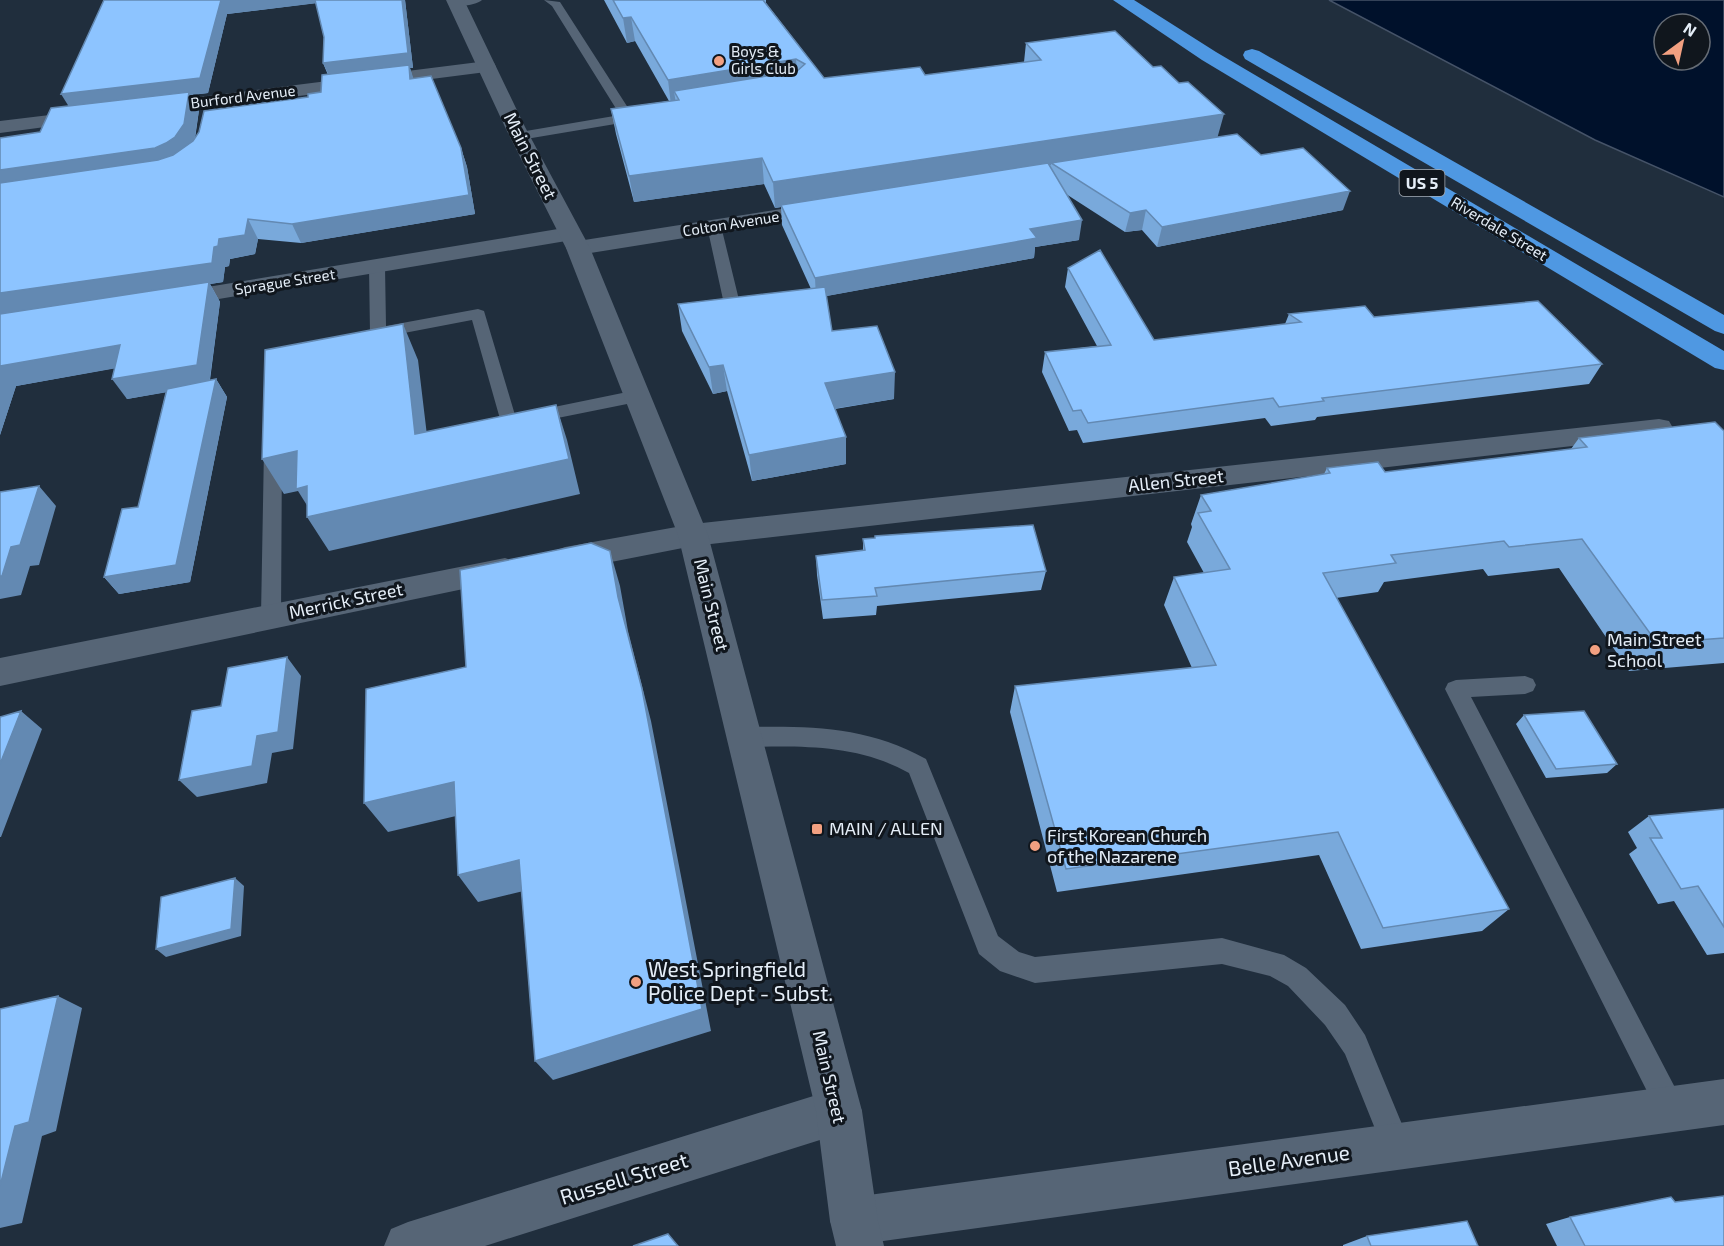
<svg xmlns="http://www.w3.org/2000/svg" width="1724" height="1246" font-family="'Exo 2',sans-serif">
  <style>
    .water { fill: #00112b; stroke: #455368; stroke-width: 1.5; fill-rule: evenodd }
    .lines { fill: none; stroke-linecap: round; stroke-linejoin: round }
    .lane { fill: #566576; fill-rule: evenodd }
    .street { fill: #566576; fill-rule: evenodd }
    .secondary { fill: #566576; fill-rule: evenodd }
    .highway { fill: #4f98e2; fill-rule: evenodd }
    .wall { fill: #79a9db; fill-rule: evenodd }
    .shaded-wall { fill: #6389b2 }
    .building { fill: #8dc4ff; stroke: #6389b2; stroke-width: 1.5 }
    .poi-dot { fill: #f2a081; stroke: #10161d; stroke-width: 2 }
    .labels { text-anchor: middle; stroke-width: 6; stroke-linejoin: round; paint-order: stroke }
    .far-poi-label { font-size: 15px; fill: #e5eef8; stroke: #10161d; text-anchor: start }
    .far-street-label { font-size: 15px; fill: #e5eef8; stroke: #10161d }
    .shield { fill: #10161d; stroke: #a5adb6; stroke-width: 1.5 }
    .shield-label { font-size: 16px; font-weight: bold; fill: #e5eef8 }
    .street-label { font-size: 18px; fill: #e5eef8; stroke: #10161d }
    .poi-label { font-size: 18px; fill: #e5eef8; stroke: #10161d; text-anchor: start }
    .near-poi-label { font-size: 21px; fill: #e5eef8; stroke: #10161d; text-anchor: start }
    .near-street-label { font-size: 21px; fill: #e5eef8; stroke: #10161d }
  </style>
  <rect width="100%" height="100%" fill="#202e3d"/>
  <path class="water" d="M 1329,0 L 1724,0 L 1724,197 L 1595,140 ZM 1664,24 L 1700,24 L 1700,60 L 1664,60 Z"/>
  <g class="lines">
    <path class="lane" d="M 456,0 L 482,0 C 476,5 458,8 451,3 Z
      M 544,0 L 560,2 L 632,114 L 645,113 L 646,116 L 645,119 L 520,140 L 515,139 L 513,136 L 515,133 L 520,132 L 620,115 L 552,6 Z
      M 714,222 L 721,226 L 740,304 L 732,309 L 724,304 L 707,226 Z
      M 377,262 L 385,267 L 386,326 L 478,309 L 484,311 L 515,415 L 637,390 L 643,392 L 646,396 L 643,400 L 637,402 L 508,428 L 502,426 L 472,320 L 378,338 L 372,337 L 370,333 L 369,267 Z
      M 273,442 L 279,444 L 282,448 L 281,616 L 278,622 L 271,624 L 264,622 L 261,616 L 264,448 L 267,444 Z
      M 1525,676 L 1533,679 L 1536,685 L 1533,691 L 1525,694 L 1471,697 L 1681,1099 L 1685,1109 L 1681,1119 L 1671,1123 L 1661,1119 L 1445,689 L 1448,683 L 1456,680 Z
      M 744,727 C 811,726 866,726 926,759 L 998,936 L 1019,952 L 1035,957 L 1222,938 L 1284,955 L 1306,968 L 1345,1005 L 1365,1035 L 1411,1146 L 1406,1156 L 1396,1161 L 1386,1156 L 1345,1054 L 1325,1025 L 1288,986 L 1270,976 L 1222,964 L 1035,983 L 1000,971 L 979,954 L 909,773 C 857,744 802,746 744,747 L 736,744 L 733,737 L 736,730 Z"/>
    <path class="street" d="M 487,61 L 494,63 L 496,67 L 494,71 L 151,115 L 144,113 L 141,109 L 144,105 L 151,103 Z
      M 91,110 L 98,112 L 101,116 L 98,120 L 0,133 L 0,121 Z
      M 826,202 L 834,204 L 837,209 L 834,214 L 578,255 L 570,253 L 566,248 L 570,243 L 578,241 Z
      M 570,227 L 578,229 L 582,234 L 578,239 L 171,307 L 162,305 L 159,300 L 162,295 L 171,293 Z
      M 1659,419 L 1669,421 L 1673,428 L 1669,435 L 693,546 L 565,571 L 554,567 L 549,559 L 554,551 L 565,547 L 693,524 Z
      M 505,558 L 516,562 L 521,570 L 516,578 L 0,686 L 0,658 Z
      M 1724,1079 L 1724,1125 L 854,1245 L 837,1238 L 830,1221 L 837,1204 L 854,1197 Z
      M 839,1088 L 855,1095 L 862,1111 L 855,1127 L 839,1134 L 485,1246 L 384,1246 L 391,1229 L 408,1222 Z"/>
    <path class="secondary" d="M 446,0 L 464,0 L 525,127 L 590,248 L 708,535 L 862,1111 L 878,1221 L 884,1246 L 836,1246 L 830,1221 L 816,1111 L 678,535 L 566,248 L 505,127 Z"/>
    <path class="highway" d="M 1113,0 L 1134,0 L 1216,52 L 1724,351 L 1724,370 L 1715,368 L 1202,60 Z
      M 1252,49 L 1259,51 L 1724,315 L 1724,334 L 1715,331 L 1245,59 L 1243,55 L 1245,51 Z"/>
  </g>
  <path class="wall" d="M 104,0 L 405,0 L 413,68 L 410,68 L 413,79 L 461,148 L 467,167 L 475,214 L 301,243 L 258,239 L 255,254 L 230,259 L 229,266 L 225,267 L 223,282 L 210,284 L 220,302 L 210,380 L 216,379 L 227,397 L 190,582 L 119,594 L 104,577 L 138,507 L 166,392 L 127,399 L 115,368 L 16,386 L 0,435 L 0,138 L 40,132 L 68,106 ZM 316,3 L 324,37 L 323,63 L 328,75 L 321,92 L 195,139 L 199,110 L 191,95 L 208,93 L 227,14 Z
    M 604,0 L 766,0 L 766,3 L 824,78 L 925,75 L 1024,62 L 1026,43 L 1218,137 L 1261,155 L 1343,210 L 1157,247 L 1142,230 L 1125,232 L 1066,194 L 1079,240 L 1035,247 L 1034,258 L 826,296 L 832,331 L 894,399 L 835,409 L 846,437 L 846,464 L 752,481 L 727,391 L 713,394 L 682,331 L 678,304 L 811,289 L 782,225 L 781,207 L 775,208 L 764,184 L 634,202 L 616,134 L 611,109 L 669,101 L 635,41 L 627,43 Z
    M 1068,268 L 1154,340 L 1285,324 L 1289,314 L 1374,317 L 1602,364 L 1589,384 L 1317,417 L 1315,420 L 1271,426 L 1265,418 L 1083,443 L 1077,430 L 1069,431 L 1042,372 L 1045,352 L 1097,346 L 1065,287 Z
    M 1724,431 L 1724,663 L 1629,671 L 1559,568 L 1488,576 L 1483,569 L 1384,582 L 1378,592 L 1336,598 L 1509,909 L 1482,931 L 1361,949 L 1319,855 L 1057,892 L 1010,712 L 1015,686 L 1192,668 L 1164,605 L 1174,577 L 1204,573 L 1187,542 L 1192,527 L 1191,524 L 1201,495 L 1324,474 L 1327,468 L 1385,472 L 1571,449 L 1579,438 Z
    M 863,539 L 1046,571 L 1041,590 L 877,606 L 876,615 L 823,619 L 817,575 L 816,556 L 863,550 Z
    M 1524,715 L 1617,764 L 1607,773 L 1546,778 L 1516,724 Z
    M 1724,809 L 1724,953 L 1707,955 L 1674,901 L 1658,904 L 1629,854 L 1637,848 L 1628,832 L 1649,816 Z
    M 1675,1202 L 1724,1246 L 1557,1246 L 1546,1224 L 1570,1217 Z
    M 1367,1236 L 1478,1246 L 1343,1246 L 1343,1245 Z"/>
  <path class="shaded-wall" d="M 221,0 L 317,0 L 318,3 L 227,14 L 208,93 L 191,95 L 199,110 L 194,143 L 185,156 L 0,192 L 0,170 L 71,110 L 61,94 Z
    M 402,0 L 405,0 L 413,68 L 410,68 L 415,83 L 330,78 L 323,63 Z
    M 631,17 L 635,41 L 627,43 L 623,18 Z
    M 796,59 L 798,84 L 679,100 L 674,91 L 676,104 L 671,105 L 668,80 Z
    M 1224,114 L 1217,139 L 1051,163 L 1051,165 L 782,207 L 781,205 L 781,207 L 775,208 L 773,182 Z
    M 461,148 L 467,167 L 475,214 L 301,243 L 292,224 Z
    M 762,158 L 764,184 L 634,202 L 629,176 Z
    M 1350,191 L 1343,210 L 1157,247 L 1162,227 Z
    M 1146,210 L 1142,230 L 1125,232 L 1130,213 Z
    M 248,219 L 258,239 L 255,254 L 230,259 L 229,266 L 225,267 L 223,282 L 210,284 L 220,302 L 209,385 L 127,399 L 112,379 L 197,365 L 0,316 L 0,293 L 214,247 L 219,239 Z
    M 1082,220 L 1079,240 L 1035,247 L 1034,258 L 816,298 L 815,278 L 1030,229 Z
    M 403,324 L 418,360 L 431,469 L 415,434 Z
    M 120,345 L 134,365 L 16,386 L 0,435 L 0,366 Z
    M 723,365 L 727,391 L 713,394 L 709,367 Z
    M 895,372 L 894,399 L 826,410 L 825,383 Z
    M 216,379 L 227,397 L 190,582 L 119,594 L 104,577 Z
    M 556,405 L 567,440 L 580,494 L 329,551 L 307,517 L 313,515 L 298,491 L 284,494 L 262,459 L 297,451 L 317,486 Z
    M 846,437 L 846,464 L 752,481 L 749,455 Z
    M 39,486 L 56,506 L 39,565 L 30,566 L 21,595 L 0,599 L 0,576 L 11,547 Z
    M 610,551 L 620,586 L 628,631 L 651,721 L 711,1031 L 553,1080 L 535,1061 Z
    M 287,657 L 301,676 L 293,749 L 272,753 L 267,783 L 197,797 L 179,780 L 257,736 Z
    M 21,711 L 42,729 L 1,837 L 0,837 L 0,764 Z
    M 454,782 L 473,812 L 388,832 L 364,803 Z
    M 519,860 L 536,888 L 478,902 L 458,875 Z
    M 235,878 L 244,886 L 241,936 L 166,957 L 156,949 Z
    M 58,996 L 82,1008 L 56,1131 L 42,1136 L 22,1223 L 0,1228 L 0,1186 L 15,1126 Z"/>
  <path class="building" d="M 104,0 L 221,0 L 200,78 L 61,94 Z
    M 315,0 L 402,0 L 408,53 L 323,63 L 324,37 Z
    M 613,0 L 763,0 L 824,78 L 920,67 L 925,75 L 1041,60 L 1026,43 L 1115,31 L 1153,67 L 1161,66 L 1179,83 L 1188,82 L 1224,114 L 773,182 L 762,158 L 629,176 L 611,109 L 679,100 L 674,91 L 797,71 L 805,64 L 796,59 L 668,80 L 631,17 L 623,18 Z
    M 409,65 L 410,79 L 431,76 L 461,148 L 469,195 L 292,224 L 248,219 L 245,235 L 219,239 L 218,246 L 214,247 L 212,263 L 0,293 L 0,183 L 158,160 L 173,155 L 193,141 L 199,132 L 204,111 L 308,97 L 308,94 L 321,92 L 322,75 Z
    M 189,92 L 184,124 L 175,137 L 166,143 L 155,148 L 0,170 L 0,138 L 40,132 L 51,108 Z
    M 1237,134 L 1261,155 L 1303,148 L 1350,191 L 1162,227 L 1146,210 L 1130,213 L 1051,163 Z
    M 1048,163 L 1082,220 L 1030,229 L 1037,238 L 815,278 L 781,205 Z
    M 1100,250 L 1154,340 L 1301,322 L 1289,314 L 1365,306 L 1374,317 L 1538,301 L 1602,364 L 1322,398 L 1324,401 L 1279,407 L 1273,398 L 1088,423 L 1081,410 L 1073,411 L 1045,352 L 1111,345 L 1068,268 Z
    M 209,282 L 197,365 L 112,379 L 120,345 L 0,366 L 0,314 Z
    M 825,287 L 832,331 L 877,326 L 895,372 L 825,383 L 846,437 L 749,455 L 723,365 L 709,367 L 678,304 Z
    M 403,324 L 415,434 L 556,405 L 569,459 L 307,517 L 307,486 L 296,489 L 297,451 L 262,459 L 265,350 Z
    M 216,379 L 176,565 L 104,577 L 122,509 L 138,507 L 167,389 Z
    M 1715,422 L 1724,431 L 1724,638 L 1657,643 L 1582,539 L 1509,547 L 1504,541 L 1391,555 L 1396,563 L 1323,573 L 1509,909 L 1383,928 L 1338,832 L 1066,869 L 1015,686 L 1216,665 L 1174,577 L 1230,569 L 1198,513 L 1211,511 L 1201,495 L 1330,473 L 1327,468 L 1378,462 L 1385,472 L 1587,447 L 1579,438 Z
    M 39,486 L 20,545 L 11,547 L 2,576 L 0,576 L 0,492 Z
    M 1033,525 L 1046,571 L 875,588 L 877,596 L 822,600 L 816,556 L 865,550 L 863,539 L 875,538 L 875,536 Z
    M 591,543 L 610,551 L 618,597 L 642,689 L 702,1009 L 535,1061 L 519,860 L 458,875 L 454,782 L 364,803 L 366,689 L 466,667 L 460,570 Z
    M 287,657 L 278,732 L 257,736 L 252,766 L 179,780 L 192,711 L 221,706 L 228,668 Z
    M 21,711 L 0,764 L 0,717 Z
    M 1584,711 L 1617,764 L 1556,769 L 1524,715 Z
    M 1724,809 L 1724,927 L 1698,886 L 1681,889 L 1650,838 L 1662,838 L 1649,816 Z
    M 235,878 L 231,929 L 156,949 L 161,897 Z
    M 58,996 L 29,1122 L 15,1126 L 0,1186 L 0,1009 Z
    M 1724,1196 L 1724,1246 L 1585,1246 L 1570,1217 L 1671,1197 L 1675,1202 Z
    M 1467,1221 L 1478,1246 L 1371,1246 L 1367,1236 Z
    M 668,1234 L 678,1246 L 633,1246 Z"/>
  <g class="poi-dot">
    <circle cx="719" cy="61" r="6"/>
    <circle cx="1595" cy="650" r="6"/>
    <rect x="811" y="823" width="12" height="12" rx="3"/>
    <circle cx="1035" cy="846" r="6"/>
    <circle cx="636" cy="982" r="6"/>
  </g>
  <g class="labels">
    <g class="far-poi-label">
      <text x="731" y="57">Boys &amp;<tspan x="731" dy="17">Girls Club</tspan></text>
    </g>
    <g class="far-street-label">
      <text transform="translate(243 97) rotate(-7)" y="5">Burford Avenue</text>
      <text transform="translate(731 224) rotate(-9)" y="5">Colton Avenue</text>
      <text transform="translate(1499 229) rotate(31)" y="5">Riverdale Street</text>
      <text transform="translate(285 282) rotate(-9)" y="5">Sprague Street</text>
    </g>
    <rect class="shield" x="1399.5" y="170" width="45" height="26" rx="4.5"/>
    <g class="shield-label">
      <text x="1422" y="189">US 5</text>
    </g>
    <g class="street-label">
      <text transform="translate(530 156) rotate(63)" y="6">Main Street</text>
      <text transform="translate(1176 481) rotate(-6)" y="6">Allen Street</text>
      <text transform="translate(346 601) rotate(-12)" y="6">Merrick Street</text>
      <text transform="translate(711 605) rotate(76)" y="6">Main Street</text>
      <text transform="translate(829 1077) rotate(77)" y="6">Main Street</text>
    </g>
    <g class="poi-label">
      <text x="1607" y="646">Main Street<tspan x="1607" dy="21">School</tspan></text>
      <text x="829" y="835">MAIN / ALLEN</text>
      <text x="1047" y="842">First Korean Church<tspan x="1047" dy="21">of the Nazarene</tspan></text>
    </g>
    <g class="near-poi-label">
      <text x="648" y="977">West Springfield<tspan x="648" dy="24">Police Dept - Subst.</tspan></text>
    </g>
    <g class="near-street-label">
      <text transform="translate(1289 1161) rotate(-8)" y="7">Belle Avenue</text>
      <text transform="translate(624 1179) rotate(-17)" y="7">Russell Street</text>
    </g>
  </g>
  <g transform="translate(1682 42) rotate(33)"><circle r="28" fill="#10161d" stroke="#656c75" stroke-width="1.5"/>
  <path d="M0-4.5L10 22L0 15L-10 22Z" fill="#f2a081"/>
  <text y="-9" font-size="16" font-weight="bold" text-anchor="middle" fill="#e5eef8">N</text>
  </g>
</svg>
